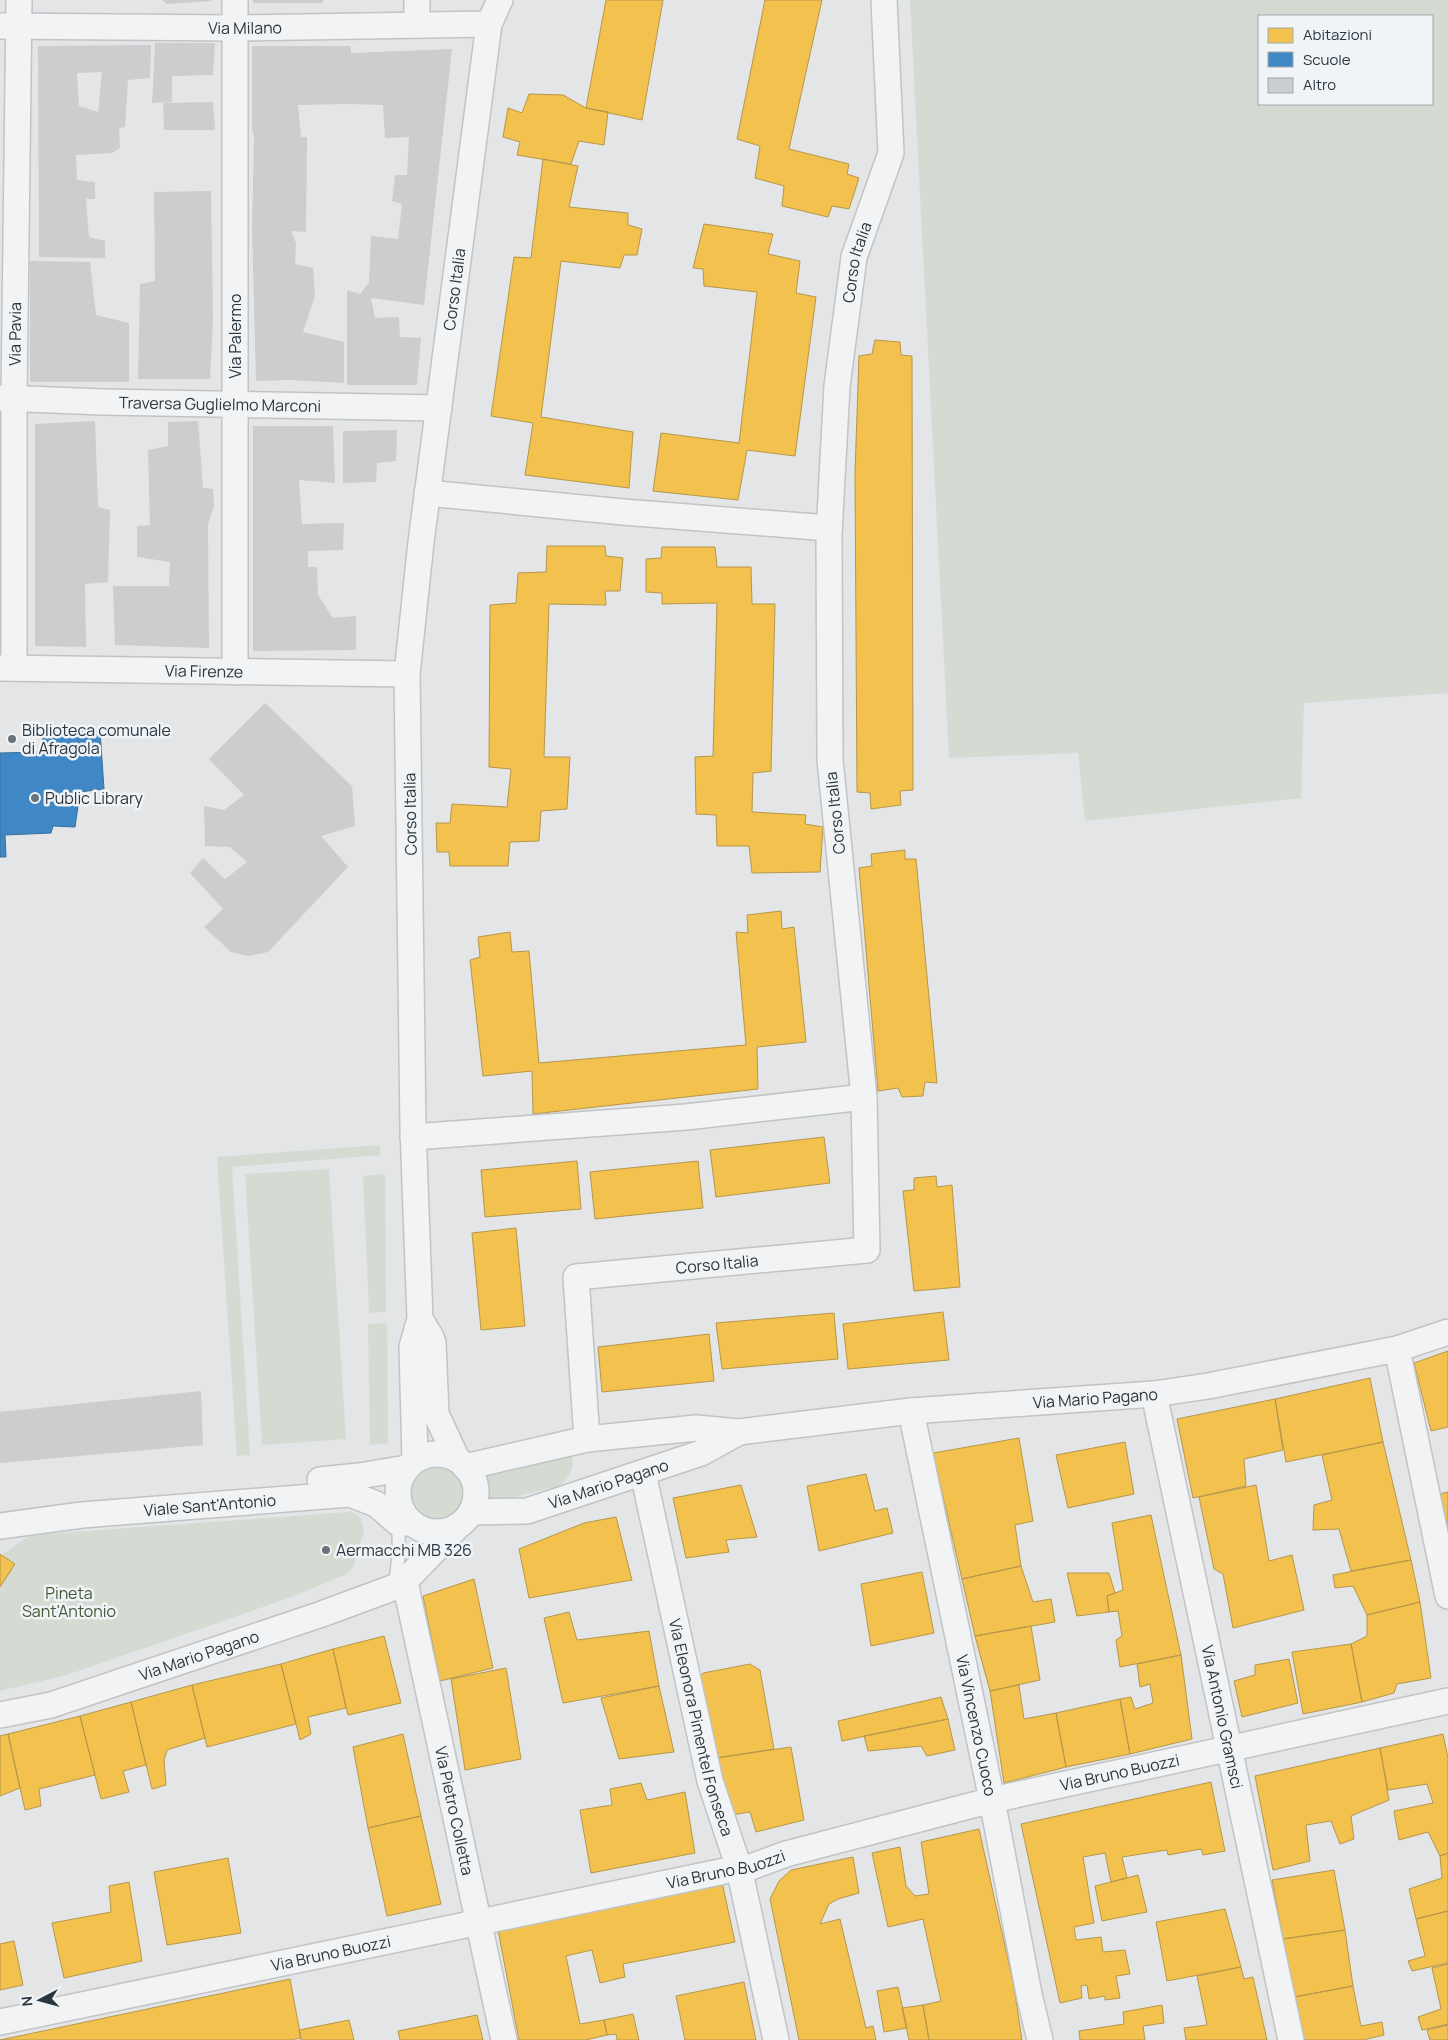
<svg xmlns="http://www.w3.org/2000/svg" width="1448" height="2040" font-family="Manrope,sans-serif">
  <style>
    .green { fill: #d5dbd3; fill-rule: evenodd }
    .homes { fill: #f2c14e; stroke: #b6974a }
    .schools { fill: #3f88c5; stroke: #396f9d }
    .building { fill: #cbcdcf; fill-rule: evenodd }
    .lines { fill: none; stroke-linecap: round; stroke-linejoin: round }
    .lane-casing { stroke: #c1c3c5; stroke-width: 15 }
    .street-casing { stroke: #c1c3c5; stroke-width: 28 }
    .lane { stroke: #f1f3f4; stroke-width: 12 }
    .street { stroke: #f1f3f4; stroke-width: 25 }
    .poi-dot { fill: #6b737a; stroke: #f0f4f6; stroke-width: 2 }
    .labels { text-anchor: middle; stroke-width: 5; stroke-linejoin: round; paint-order: stroke }
    .street-label { font-size: 16px; fill: #2a3640; stroke: #f0f4f6 }
    .poi-label { font-size: 16px; fill: #2a3640; stroke: #f0f4f6; text-anchor: start }
    .park-label { font-size: 16px; fill: #455b38; stroke: #f0f4f6 }
  </style>
  <rect width="100%" height="100%" fill="#e3e5e7"/>
  <path class="green" d="M 910,0 L 1448,0 L 1448,693 L 1304,703 L 1301,798 L 1085,821 L 1078,753 L 949,758 ZM 1259,16 L 1432,16 L 1432,104 L 1259,104 Z
    M 380,1145 L 380,1155 L 232,1167 L 250,1455 L 237,1456 L 217,1157 Z
    M 329,1169 L 346,1439 L 262,1445 L 245,1174 Z
    M 385,1174 L 386,1312 L 369,1313 L 363,1176 Z
    M 387,1323 L 388,1443 L 370,1445 L 368,1324 Z
    M 568,1454 L 572,1456 C 574,1469 570,1478 559,1486 L 486,1504 L 486,1485 L 484,1474 Z
    M410 1493a27 27 0 1 1 54 0a27 27 0 1 1-54 0Z
    M 349,1512 L 356,1514 L 361,1519 L 364,1531 L 353,1567 L 345,1575 L 286,1599 L 67,1675 L 0,1691 L 0,1555 L 2,1555 L 30,1535 Z"/>
  <path class="homes" d="M 606,0 L 663,0 L 642,120 L 586,108 Z
    M 765,0 L 822,0 L 789,149 L 849,164 L 847,174 L 859,178 L 849,209 L 832,206 L 828,217 L 782,206 L 784,186 L 755,178 L 760,146 L 737,139 Z
    M 529,94 L 563,95 L 586,108 L 608,112 L 604,145 L 579,141 L 571,164 L 517,155 L 520,142 L 503,137 L 508,108 L 522,113 Z
    M 543,159 L 578,166 L 569,207 L 628,213 L 628,225 L 642,229 L 637,255 L 624,255 L 620,268 L 561,261 L 541,417 L 633,432 L 629,488 L 525,475 L 533,423 L 491,416 L 514,257 L 531,258 Z
    M 704,224 L 773,234 L 768,254 L 800,261 L 796,293 L 816,297 L 795,456 L 747,450 L 738,500 L 653,491 L 661,433 L 739,443 L 757,292 L 704,286 L 703,269 L 693,268 Z
    M 875,340 L 900,342 L 901,355 L 912,356 L 913,790 L 900,791 L 901,805 L 871,809 L 870,793 L 857,792 L 855,473 L 859,356 L 872,354 Z
    M 547,546 L 605,546 L 606,556 L 623,558 L 620,591 L 605,591 L 606,605 L 549,604 L 544,757 L 570,757 L 567,809 L 541,811 L 539,841 L 510,842 L 508,866 L 450,866 L 449,852 L 437,852 L 436,823 L 450,823 L 452,804 L 507,807 L 511,769 L 489,767 L 490,605 L 516,603 L 518,573 L 546,572 Z
    M 662,547 L 715,547 L 717,567 L 751,567 L 752,604 L 775,604 L 771,771 L 753,773 L 752,812 L 806,815 L 805,824 L 823,827 L 820,872 L 752,873 L 749,846 L 717,846 L 716,815 L 696,814 L 695,757 L 713,756 L 717,603 L 662,604 L 662,593 L 646,592 L 646,559 L 661,558 Z
    M 905,850 L 905,859 L 916,859 L 937,1083 L 925,1082 L 923,1096 L 902,1097 L 898,1088 L 878,1091 L 859,868 L 872,866 L 871,854 Z
    M 781,911 L 782,929 L 794,927 L 806,1042 L 757,1047 L 758,1089 L 533,1114 L 532,1071 L 483,1076 L 470,960 L 480,957 L 478,937 L 510,932 L 512,952 L 529,951 L 539,1063 L 746,1045 L 736,932 L 748,933 L 747,915 Z
    M 824,1137 L 830,1183 L 716,1197 L 710,1150 Z
    M 577,1161 L 581,1209 L 485,1217 L 481,1170 Z
    M 698,1161 L 703,1208 L 595,1219 L 590,1172 Z
    M 936,1176 L 937,1187 L 952,1185 L 960,1287 L 914,1291 L 903,1191 L 914,1190 L 914,1178 Z
    M 516,1228 L 525,1326 L 481,1330 L 472,1233 Z
    M 943,1312 L 949,1360 L 848,1369 L 843,1324 Z
    M 834,1313 L 838,1359 L 722,1369 L 716,1323 Z
    M 709,1334 L 714,1381 L 602,1392 L 598,1347 Z
    M 1448,1351 L 1448,1427 L 1431,1431 L 1414,1363 Z
    M 1370,1378 L 1383,1442 L 1286,1462 L 1275,1399 Z
    M 1275,1399 L 1283,1450 L 1244,1459 L 1246,1486 L 1193,1498 L 1177,1419 Z
    M 1019,1438 L 1033,1521 L 1015,1525 L 1021,1566 L 962,1579 L 933,1453 Z
    M 1125,1442 L 1134,1494 L 1068,1508 L 1056,1455 Z
    M 1383,1442 L 1411,1560 L 1351,1571 L 1339,1529 L 1313,1530 L 1314,1505 L 1332,1500 L 1322,1455 Z
    M 866,1474 L 875,1511 L 887,1508 L 893,1533 L 819,1551 L 807,1486 Z
    M 741,1485 L 757,1537 L 726,1540 L 729,1552 L 686,1558 L 673,1498 Z
    M 1256,1485 L 1269,1561 L 1292,1555 L 1304,1610 L 1233,1628 L 1223,1574 L 1214,1569 L 1199,1497 Z
    M 1448,1492 L 1448,1536 L 1440,1494 Z
    M 1151,1515 L 1181,1655 L 1120,1667 L 1116,1640 L 1122,1636 L 1118,1611 L 1109,1612 L 1107,1596 L 1123,1590 L 1112,1523 Z
    M 616,1517 L 632,1580 L 529,1598 L 519,1549 L 584,1523 Z
    M 0,1554 L 15,1564 L 0,1587 Z
    M 1411,1560 L 1420,1602 L 1367,1615 L 1353,1586 L 1335,1588 L 1333,1575 Z
    M 1021,1566 L 1033,1602 L 1051,1599 L 1055,1622 L 975,1636 L 962,1579 Z
    M 922,1572 L 934,1633 L 871,1646 L 861,1584 Z
    M 1067,1573 L 1109,1573 L 1115,1593 L 1107,1596 L 1109,1612 L 1077,1616 Z
    M 474,1579 L 493,1668 L 440,1681 L 423,1596 Z
    M 1420,1602 L 1431,1678 L 1397,1684 L 1394,1693 L 1362,1702 L 1351,1644 L 1367,1636 L 1367,1615 Z
    M 569,1612 L 577,1640 L 649,1631 L 659,1686 L 563,1703 L 544,1618 Z
    M 1031,1626 L 1040,1680 L 990,1691 L 975,1636 Z
    M 384,1636 L 401,1703 L 348,1715 L 333,1649 Z
    M 1351,1644 L 1362,1702 L 1303,1714 L 1292,1652 Z
    M 333,1649 L 346,1708 L 308,1717 L 311,1734 L 300,1740 L 281,1664 Z
    M 1181,1655 L 1192,1739 L 1130,1754 L 1120,1699 L 1131,1697 L 1135,1709 L 1153,1703 L 1150,1684 L 1140,1687 L 1137,1664 Z
    M 1289,1659 L 1298,1703 L 1242,1717 L 1234,1681 L 1255,1675 L 1255,1665 Z
    M 281,1664 L 296,1724 L 207,1747 L 192,1685 Z
    M 750,1664 L 760,1670 L 774,1749 L 716,1758 L 697,1681 L 703,1673 Z
    M 506,1668 L 521,1759 L 465,1770 L 451,1679 Z
    M 192,1685 L 205,1738 L 167,1750 L 164,1760 L 166,1785 L 152,1789 L 131,1702 Z
    M 1019,1685 L 1024,1719 L 1056,1713 L 1066,1767 L 1004,1783 L 990,1691 Z
    M 659,1686 L 674,1752 L 619,1759 L 601,1698 Z
    M 941,1697 L 948,1719 L 842,1741 L 838,1721 Z
    M 1120,1699 L 1130,1754 L 1066,1767 L 1056,1713 Z
    M 131,1702 L 146,1765 L 123,1771 L 129,1792 L 101,1799 L 80,1716 Z
    M 80,1716 L 95,1775 L 39,1789 L 41,1806 L 25,1810 L 8,1734 Z
    M 948,1719 L 955,1750 L 927,1756 L 921,1746 L 868,1751 L 864,1736 Z
    M 8,1734 L 20,1788 L 0,1796 L 0,1736 Z
    M 403,1734 L 421,1816 L 368,1828 L 353,1747 Z
    M 1443,1734 L 1448,1758 L 1448,1853 L 1440,1856 L 1428,1832 L 1399,1840 L 1394,1811 L 1433,1803 L 1427,1784 L 1388,1790 L 1380,1748 Z
    M 791,1747 L 804,1820 L 756,1832 L 750,1812 L 725,1816 L 716,1758 Z
    M 1380,1748 L 1389,1800 L 1351,1816 L 1354,1839 L 1340,1844 L 1331,1821 L 1306,1825 L 1310,1861 L 1273,1870 L 1255,1776 Z
    M 1211,1782 L 1225,1851 L 1203,1855 L 1201,1849 L 1168,1855 L 1167,1850 L 1122,1857 L 1127,1878 L 1111,1882 L 1105,1853 L 1083,1857 L 1094,1923 L 1074,1927 L 1076,1940 L 1101,1937 L 1103,1952 L 1125,1950 L 1130,1974 L 1116,1976 L 1120,1998 L 1105,2000 L 1105,1996 L 1089,1999 L 1087,1985 L 1081,1986 L 1082,1998 L 1060,2003 L 1021,1824 Z
    M 641,1783 L 647,1800 L 685,1792 L 695,1853 L 591,1873 L 580,1810 L 612,1805 L 610,1789 Z
    M 421,1816 L 441,1904 L 387,1916 L 368,1828 Z
    M 979,1829 L 1014,1987 L 1022,2040 L 929,2040 L 923,2005 L 941,2001 L 923,1919 L 888,1927 L 872,1853 L 900,1847 L 906,1886 L 915,1896 L 929,1894 L 921,1842 Z
    M 1448,1853 L 1448,1911 L 1416,1919 L 1409,1889 L 1442,1878 L 1440,1856 Z
    M 853,1857 L 859,1893 L 838,1899 L 829,1904 L 820,1924 L 840,1919 L 866,2028 L 873,2026 L 876,2040 L 799,2040 L 770,1899 L 779,1881 L 791,1870 Z
    M 228,1858 L 241,1933 L 167,1945 L 154,1872 Z
    M 1334,1870 L 1345,1930 L 1283,1939 L 1272,1880 Z
    M 1138,1875 L 1147,1912 L 1102,1921 L 1095,1886 Z
    M 129,1882 L 142,1961 L 64,1978 L 52,1923 L 111,1912 L 109,1886 Z
    M 722,1882 L 735,1942 L 623,1964 L 625,1977 L 600,1983 L 592,1950 L 566,1956 L 580,2024 L 604,2020 L 607,2035 L 586,2040 L 519,2040 L 498,1930 Z
    M 1225,1909 L 1241,1967 L 1167,1981 L 1156,1922 Z
    M 1448,1911 L 1448,1963 L 1412,1971 L 1408,1961 L 1425,1956 L 1416,1919 Z
    M 1345,1930 L 1353,1986 L 1294,1997 L 1283,1939 Z
    M 14,1941 L 23,1985 L 0,1990 L 0,1944 Z
    M 1448,1964 L 1448,2024 L 1422,2030 L 1418,2017 L 1441,2009 L 1432,1968 Z
    M 1241,1967 L 1244,1979 L 1253,1977 L 1267,2040 L 1186,2040 L 1184,2028 L 1207,2025 L 1197,1976 Z
    M 290,1979 L 301,2038 L 290,2040 L 0,2040 Z
    M 744,1982 L 756,2040 L 685,2040 L 676,1996 Z
    M 1353,1986 L 1361,2026 L 1382,2022 L 1384,2035 L 1363,2040 L 1304,2040 L 1294,1997 Z
    M 898,1987 L 907,2028 L 884,2032 L 877,1991 Z
    M 923,2005 L 929,2040 L 909,2040 L 902,2008 Z
    M 1162,2005 L 1164,2023 L 1143,2026 L 1145,2040 L 1080,2040 L 1079,2031 L 1124,2024 L 1123,2012 Z
    M 633,2014 L 639,2040 L 617,2040 L 616,2034 L 607,2035 L 604,2020 Z
    M 477,2015 L 483,2040 L 400,2040 L 398,2031 Z
    M 349,2020 L 354,2040 L 301,2040 L 299,2030 Z
    M 1448,2025 L 1448,2040 L 1430,2040 L 1427,2030 Z"/>
  <path class="schools" d="M 100,730 L 104,789 L 71,793 L 70,804 L 78,806 L 75,827 L 53,826 L 51,833 L 5,835 L 6,857 L 0,857 L 0,753 L 41,752 L 43,734 Z"/>
  <path class="building" d="M 162,0 L 211,0 L 211,1 L 167,4 Z
    M 253,0 L 323,0 L 323,3 L 253,3 Z
    M 155,43 L 215,43 L 213,75 L 172,76 L 172,102 L 152,103 Z
    M 151,45 L 150,78 L 128,80 L 125,127 L 119,128 L 120,148 L 112,153 L 76,155 L 77,180 L 95,182 L 95,199 L 86,199 L 89,237 L 105,241 L 105,258 L 39,257 L 38,46 ZM 102,72 L 98,112 L 79,106 L 77,73 Z
    M 252,46 L 351,46 L 351,53 L 452,49 L 424,305 L 371,298 L 375,318 L 399,317 L 400,337 L 421,338 L 417,385 L 347,385 L 347,290 L 360,294 L 369,282 L 371,236 L 398,239 L 402,204 L 392,201 L 395,175 L 407,175 L 409,137 L 385,138 L 383,105 L 349,104 L 298,105 L 301,137 L 307,137 L 306,232 L 291,231 L 296,243 L 295,264 L 313,268 L 315,296 L 303,332 L 344,342 L 344,383 L 289,380 L 256,381 L 252,229 L 254,137 L 252,130 Z
    M 213,102 L 215,130 L 164,130 L 163,103 Z
    M 211,191 L 213,321 L 210,379 L 138,379 L 140,284 L 155,281 L 154,192 Z
    M 30,261 L 90,262 L 96,315 L 129,323 L 129,382 L 30,382 Z
    M 95,421 L 98,507 L 110,510 L 108,582 L 85,584 L 86,647 L 35,646 L 35,424 Z
    M 198,421 L 203,488 L 213,489 L 214,506 L 208,524 L 209,648 L 115,645 L 113,586 L 169,586 L 170,562 L 137,557 L 137,526 L 150,525 L 148,450 L 168,446 L 168,422 Z
    M 253,426 L 333,426 L 335,483 L 299,480 L 302,524 L 344,523 L 343,550 L 308,551 L 308,567 L 317,567 L 318,595 L 333,618 L 356,616 L 356,650 L 253,651 Z
    M 397,430 L 396,461 L 377,463 L 376,482 L 343,483 L 343,431 Z
    M 265,703 L 352,786 L 355,826 L 321,836 L 348,867 L 268,952 L 248,956 L 231,952 L 204,927 L 223,909 L 190,873 L 203,858 L 225,879 L 247,862 L 230,847 L 205,846 L 204,806 L 224,810 L 244,795 L 209,759 Z
    M 201,1391 L 203,1445 L 0,1463 L 0,1412 Z"/>
  <g class="lines">
    <defs>
      <path id="lane" d="M 395,1587 L 399,1550 L 398,1523"/>
      <g id="street">
        <path d="M 417,25 L 417,0"/>
        <path id="s1" d="M 0,26 L 235,28 L 489,24"/>
        <path id="s2" d="M 0,398 L 103,402 L 439,408"/>
        <path d="M 427,493 L 623,512 L 829,528"/>
        <path id="s3" d="M 0,668 L 407,674"/>
        <path id="s4" d="M 14,668 L 14,398 L 19,0"/>
        <path d="M 235,672 L 235,0"/>
        <path d="M 413,1137 L 686,1117 L 864,1097"/>
        <path d="M 420,1319 L 431,1337 L 433,1343 L 436,1414 L 457,1459"/>
        <path d="M 1397,1349 L 1448,1596"/>
        <path id="s5" d="M 1154,1394 L 1291,2040"/>
        <path id="s6" d="M 911,1411 L 992,1800 L 1029,1994 L 1040,2040"/>
        <path id="s7" d="M 587,1439 L 576,1277 L 867,1250 L 864,1097 L 830,760 L 829,534 L 837,386 L 854,257 L 891,153 L 884,0"/>
        <circle cx="437" cy="1493" r="39"/>
        <path id="s8" d="M 415,1460 L 412,1347 L 420,1319 L 413,1128 L 407,674 L 421,542 L 489,24 L 500,0"/>
        <path id="s9" d="M 465,1467 L 587,1439 L 696,1428 L 739,1432 L 911,1411 L 1154,1394 L 1208,1386 L 1397,1349 L 1448,1332"/>
        <path id="s10" d="M 643,1473 L 710,1781 L 739,1868 L 776,2040"/>
        <path d="M 320,1480 L 359,1476 L 407,1468"/>
        <path id="s11" d="M 472,1512 L 527,1511 L 701,1453 L 739,1432"/>
        <path id="s12" d="M 0,1526 L 82,1515 L 350,1494 L 376,1504 L 398,1523 L 412,1523"/>
        <path id="s13" d="M 405,1582 L 504,2040"/>
        <path id="s14" d="M 0,1715 L 51,1705 L 319,1615 L 395,1587 L 405,1581 L 455,1529"/>
        <path id="s15" d="M 0,2022 L 739,1868 L 748,1868 L 786,1854 L 992,1800 L 1448,1701"/>
      </g>
    </defs>
    <use href="#lane" class="lane-casing"/>
    <use href="#street" class="street-casing"/>
    <use href="#lane" class="lane"/>
    <use href="#street" class="street"/>
  </g>
  <g class="poi-dot">
    <circle cx="12" cy="739" r="5"/>
    <circle cx="35" cy="798" r="5"/>
    <circle cx="326" cy="1550" r="5"/>
  </g>
  <g class="labels">
    <g class="street-label">
      <text dy="6" stroke="none"><textPath href="#s1" startOffset="245">Via Milano</textPath></text>
      <text dy="6" stroke="none"><textPath href="#s7" startOffset="1446">Corso Italia</textPath></text>
      <text dy="6" stroke="none"><textPath href="#s8" startOffset="1175">Corso Italia</textPath></text>
      <text dy="6" stroke="none"><textPath href="#s4" startOffset="334">Via Pavia</textPath></text>
      <text transform="translate(235 336) rotate(-90)" y="6">Via Palermo</text>
      <text dy="6" stroke="none"><textPath href="#s2" startOffset="220">Traversa Guglielmo Marconi</textPath></text>
      <text dy="6" stroke="none"><textPath href="#s3" startOffset="204">Via Firenze</textPath></text>
      <text transform="translate(835 813) rotate(-96)" y="6">Corso Italia</text>
      <text transform="translate(410 814) rotate(-91)" y="6">Corso Italia</text>
      <text dy="6" stroke="none"><textPath href="#s7" startOffset="304">Corso Italia</textPath></text>
      <text dy="6" stroke="none"><textPath href="#s9" startOffset="636">Via Mario Pagano</textPath></text>
      <text dy="6" stroke="none"><textPath href="#s11" startOffset="141">Via Mario Pagano</textPath></text>
      <text dy="6" stroke="none"><textPath href="#s12" startOffset="211">Viale Sant'Antonio</textPath></text>
      <text dy="6" stroke="none"><textPath href="#s14" startOffset="208">Via Mario Pagano</textPath></text>
      <text dy="6" stroke="none"><textPath href="#s5" startOffset="330">Via Antonio Gramsci</textPath></text>
      <text dy="6" stroke="none"><textPath href="#s6" startOffset="321">Via Vincenzo Cuoco</textPath></text>
      <text dy="6" stroke="none"><textPath href="#s10" startOffset="261">Via Eleonora Pimentel Fonseca</textPath></text>
      <text dy="6" stroke="none"><textPath href="#s15" startOffset="1148">Via Bruno Buozzi</textPath></text>
      <text dy="6" stroke="none"><textPath href="#s13" startOffset="234">Via Pietro Colletta</textPath></text>
      <text dy="6" stroke="none"><textPath href="#s15" startOffset="742">Via Bruno Buozzi</textPath></text>
      <text dy="6" stroke="none"><textPath href="#s15" startOffset="338">Via Bruno Buozzi</textPath></text>
    </g>
    <g class="poi-label">
      <text x="22" y="736">Biblioteca comunale<tspan x="22" dy="18">di Afragola</tspan></text>
      <text x="45" y="804">Public Library</text>
      <text x="336" y="1556">Aermacchi MB 326</text>
    </g>
    <g class="park-label">
      <text x="69" y="1599">Pineta<tspan x="69" dy="18">Sant'Antonio</tspan></text>
    </g>
  </g>
  <rect x="1258" y="15" width="175" height="90" fill="#f0f4f6" stroke="#a1a8ad"/>
  <rect x="1268" y="28" width="25" height="15" fill="#f2c14e" stroke="#a1a8ad"/>
  <text x="1303" y="40" font-size="15" fill="#2a3640">Abitazioni</text>
  <rect x="1268" y="52" width="25" height="15" fill="#3f88c5" stroke="#a1a8ad"/>
  <text x="1303" y="65" font-size="15" fill="#2a3640">Scuole</text>
  <rect x="1268" y="78" width="25" height="15" fill="#cbcdcf" stroke="#a1a8ad"/>
  <text x="1303" y="90" font-size="15" fill="#2a3640">Altro</text>
  <g transform="translate(40 2000) rotate(264)" stroke="#f0f4f6" stroke-width="4" paint-order="stroke">
  <path d="M0-4L9 19L0 12L-9 19Z" fill="#2a3640"/>
  <text y="-8" font-size="14" font-weight="bold" text-anchor="middle" fill="#2a3640">N</text>
  </g>
</svg>
